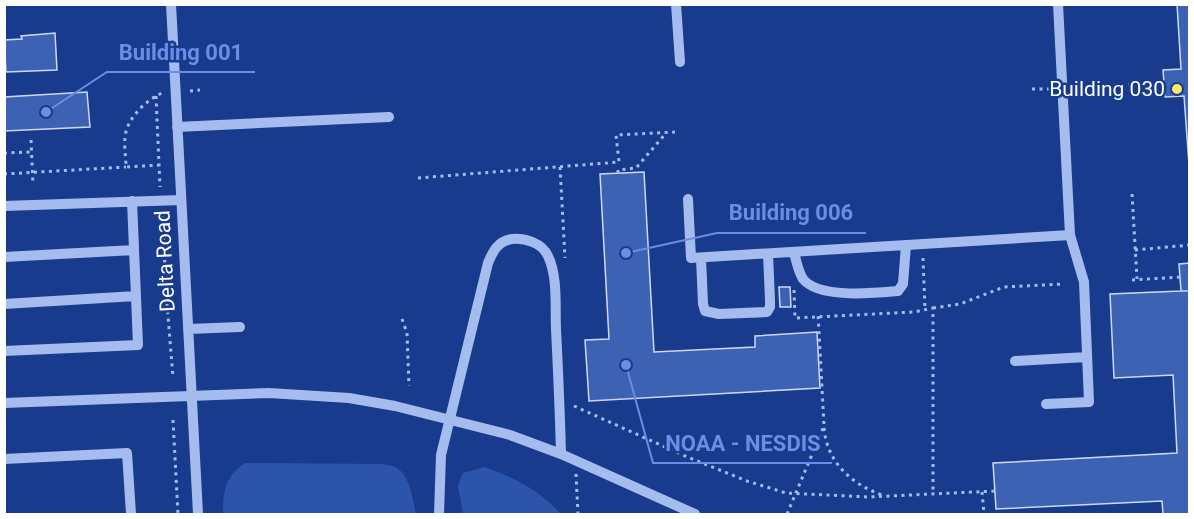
<svg xmlns="http://www.w3.org/2000/svg" width="1194" height="519" font-family="Roboto,sans-serif">
  <style>
    .green { fill: #2c54ab }
    .building { fill: #3e62b3; stroke: #cbdafa; stroke-width: 1.5 }
    .lines { fill: none; stroke-linecap: round; stroke-linejoin: round }
    .path { stroke: #a5bcee; stroke-width: 3; stroke-dasharray: 3 4.5; stroke-linecap: butt }
    .minor { stroke: #a5bcee; stroke-width: 10 }
    .poi-dot { fill: #ffe862; stroke: #193b8d; stroke-width: 2 }
    .labels { text-anchor: middle; stroke-width: 5; stroke-linejoin: round; paint-order: stroke }
    .poi-label { font-size: 21px; fill: #fff; stroke: #193b8d; text-anchor: end }
    .street-label { font-size: 21px; fill: #fff; stroke: #193b8d }
    .leader { fill: none; stroke: #6c8ce6; stroke-width: 2 }
    .callout-dot { fill: #6c8ce6; stroke: #193b8d; stroke-width: 2 }
    .callout-label { font-size: 22px; text-anchor: middle; font-weight: bold; fill: #6c8ce6; stroke: #193b8d; stroke-width: 5; stroke-linejoin: round; paint-order: stroke }
  </style>
  <rect width="100%" height="100%" fill="#193b8d"/>
  <path class="green" d="M 245,463 L 381,464 C 385,465 391,465 395,467 C 410,474 413,500 416,514 L 223,514 C 223,492 225,476 245,463 Z
    M 485,467 C 515,478 539,490 561,514 L 463,514 L 458,486 L 463,473 Z"/>
  <path class="building" d="M 1177,4 L 1190,4 L 1190,178 L 1184,96 L 1165,97 L 1163,70 L 1181,69 Z
    M 55,33 L 57,70 L 6,72 L 4,40 L 22,39 L 21,36 Z
    M 87,92 L 90,127 L 4,131 L 4,97 Z
    M 644,172 L 654,352 L 755,347 L 755,336 L 817,332 L 820,388 L 589,401 L 585,340 L 609,339 L 600,174 Z
    M 1190,263 L 1190,291 L 1181,291 L 1179,264 Z
    M 779,287 L 790,287 L 791,307 L 780,307 Z
    M 1181,291 L 1190,291 L 1190,514 L 1163,514 L 1162,501 L 996,509 L 993,463 L 1177,453 L 1173,375 L 1114,378 L 1110,294 Z"/>
  <g class="lines">
    <path class="path" d="M 1076,87 L 1164,83
      M 1032,89 L 1049,89
      M 190,91 L 200,90
      M 156,96 L 160,187
      M 31,140 L 33,184
      M 4,153 L 31,152
      M 160,165 L 126,167 C 126,158 124,147 125,138 C 126,119 146,100 162,93
      M 560,167 L 565,258
      M 618,173 L 618,170 L 636,168 L 667,132
      M 4,174 L 126,167
      M 418,178 L 619,162 L 616,135 L 675,132
      M 1132,194 L 1137,279
      M 162,215 L 166,285 C 170,291 171,296 167,303 L 173,378
      M 1135,250 L 1190,245
      M 923,258 L 925,309
      M 1132,280 L 1180,277
      M 794,290 L 795,318 L 914,312 L 933,308 L 933,494
      M 933,308 L 960,304 L 1004,287 L 1063,284
      M 402,319 L 407,333 L 409,386
      M 574,406 L 685,456 L 747,481 L 786,493 L 868,497 L 995,491
      M 173,420 L 178,514
      M 824,428 C 827,462 851,484 882,495
      M 576,474 L 578,514
      M 982,492 L 984,514
      M 787,514 L 824,426 L 818,313"/>
    <path class="minor" d="M 171,4 L 198,514
      M 676,4 L 680,62
      M 1058,4 L 1070,235
      M 177,127 L 389,117
      M 688,199 L 691,258 L 1070,235 L 1084,282 L 1089,402 L 1046,404
      M 4,206 L 181,200
      M 794,252 C 796,260 798,271 803,279 C 819,299 875,293 898,291 L 903,284 L 906,245
      M 4,257 L 134,250
      M 701,258 L 703,304 L 705,311 L 719,314 L 767,312 L 770,307 L 770,300 L 768,254
      M 4,304 L 136,296
      M 188,329 L 240,327
      M 4,351 L 138,345 L 132,201
      M 1015,361 L 1087,357
      M 4,403 L 269,393 L 349,398 L 395,406 L 510,435 L 561,454 L 695,514
      M 4,459 L 127,453 L 131,514
      M 439,514 L 441,455 L 488,263 C 493,251 498,241 512,239 C 526,238 542,243 548,256 C 558,277 555,306 556,329 C 558,370 560,412 561,454"/>
  </g>
  <circle class="poi-dot" cx="1177" cy="89" r="6"/>
  <g class="labels">
    <g class="poi-label">
      <text x="1165" y="96">Building 030</text>
    </g>
    <g class="street-label">
      <text transform="translate(165 261) rotate(-93)" y="7">Delta Road</text>
    </g>
  </g>
  <path class="leader" d="M46 112L107 72H255M626 253L717 233H866M626 365L653 463H832"/>
  <g class="callout-dot">
    <circle cx="46" cy="112" r="6"/>
    <circle cx="626" cy="253" r="6"/>
    <circle cx="626" cy="365" r="6"/>
  </g>
  <g class="callout-label">
    <text x="181" y="60">Building 001</text>
    <text x="791" y="220">Building 006</text>
    <text x="743" y="451">NOAA - NESDIS</text>
  </g>
  <rect width="1194" height="519" fill="none" stroke="#ffffff" stroke-width="12"/>
</svg>
